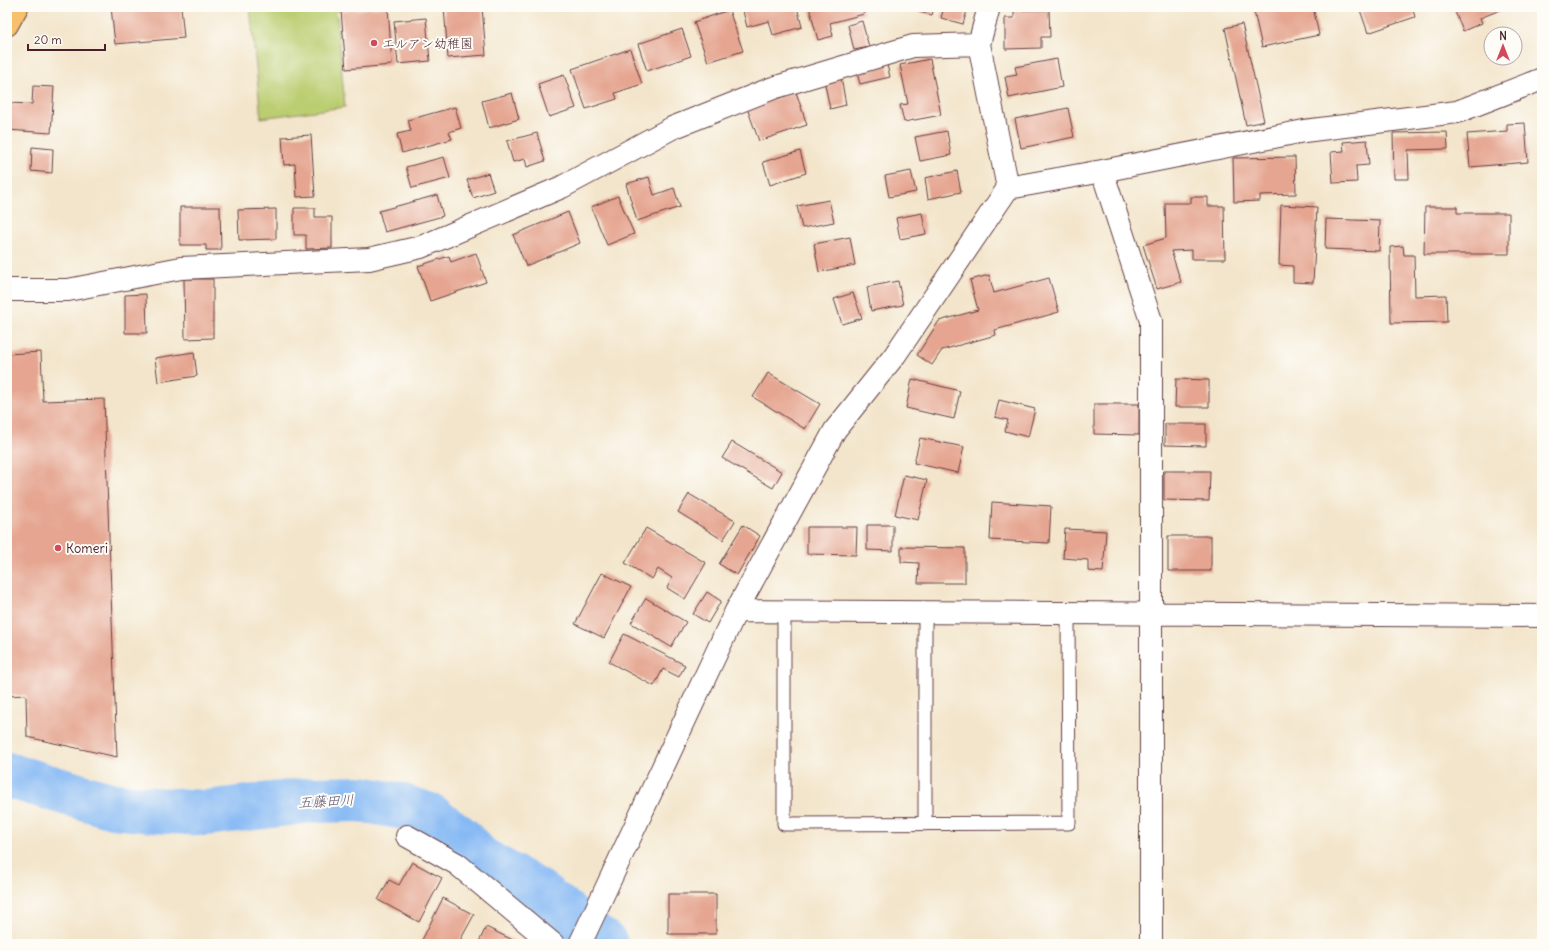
<svg xmlns="http://www.w3.org/2000/svg" width="1549" height="951" font-family="Delius,'Klee One',sans-serif">
  <style>
    .green { fill: #bacd70; stroke: #82764e }
    .lines { fill: none; stroke-linecap: round; stroke-linejoin: round }
    .river { stroke: #86b9f4; stroke-width: 46 }
    .building { fill: #e5a590 }
    .service-casing { stroke: #633d43; stroke-width: 15 }
    .minor-casing { stroke: #633d43; stroke-width: 24 }
    .primary-casing { stroke: #633d43; stroke-width: 24 }
    .service { stroke: #fff; stroke-width: 13 }
    .minor { stroke: #fff; stroke-width: 22 }
    .primary { stroke: #f7c06c; stroke-width: 22 }
    .poi-dot { fill: #d1495b; stroke: #fdfcf7; stroke-width: 1.5 }
    .labels { text-anchor: middle; stroke-width: 4; stroke-linejoin: round; paint-order: stroke }
    .poi-label { font-size: 13px; fill: #4a1f2b; stroke: #fdfcf7; text-anchor: start }
    .water-label { font-size: 14px; font-style: italic; fill: #5f5571; stroke: #fdfcf7 }
  </style>
  <rect width="100%" height="100%" fill="#fdfcf7"/>
  <filter id="ink" filterUnits="userSpaceOnUse"><feTurbulence type="fractalNoise" baseFrequency=".025" numOctaves="2"/><feDisplacementMap in="SourceGraphic" scale="8" xChannelSelector="R" yChannelSelector="G"/><feConvolveMatrix kernelMatrix="1 2 1 2 8 2 1 2 1" color-interpolation-filters="sRGB"/></filter>
  <filter id="wash" filterUnits="userSpaceOnUse"><feTurbulence type="fractalNoise" baseFrequency=".012" numOctaves="4" result="noise"/><feDisplacementMap in="SourceGraphic" scale="16" xChannelSelector="R" yChannelSelector="G"/><feGaussianBlur stdDeviation="0.9" result="paint"/><feColorMatrix in="noise" values="0 0 0 0 0 0 0 0 0 0 0 0 0 0 0 0 0 1.4 0 .05"/><feComposite in="paint" operator="in"/></filter>
  <g filter="url(#wash)">
    <rect width="100%" height="100%" fill="#f3e5cb"/>
    <path class="green" d="M 250,7 L 336,7 L 345,107 L 261,118 Z"/>
    <g class="lines">
      <path class="river" d="M 7,775 L 113,806 L 153,810 L 206,813 L 313,800 L 360,799 L 400,806 L 430,816 L 460,838 L 480,859 L 538,892 L 605,944"/>
    </g>
    <g id="blocks">
      <path class="building" d="M 111,7 L 181,7 L 184,38 L 115,44 Z
        M 388,7 L 392,65 L 346,69 L 341,11 Z
        M 444,7 L 482,7 L 486,55 L 448,58 Z
        M 742,7 L 797,7 L 802,27 L 773,35 L 769,21 L 747,27 Z
        M 809,7 L 862,7 L 864,14 L 830,23 L 833,36 L 818,40 Z
        M 920,7 L 934,7 L 932,15 L 919,12 Z
        M 944,7 L 968,7 L 963,24 L 941,18 Z
        M 1253,7 L 1313,7 L 1319,35 L 1262,47 Z
        M 1359,7 L 1412,7 L 1415,17 L 1368,33 Z
        M 1453,7 L 1508,7 L 1480,18 L 1482,23 L 1463,31 Z
        M 729,10 L 743,51 L 708,62 L 694,22 Z
        M 1014,10 L 1049,10 L 1050,37 L 1041,37 L 1041,48 L 1005,49 L 1005,18 L 1014,18 Z
        M 426,18 L 430,61 L 398,64 L 394,21 Z
        M 862,21 L 869,47 L 854,50 L 848,25 Z
        M 1242,24 L 1264,121 L 1246,125 L 1225,28 Z
        M 682,29 L 691,56 L 647,71 L 638,44 Z
        M 630,49 L 642,84 L 615,93 L 617,99 L 586,109 L 572,69 Z
        M 930,59 L 941,115 L 904,122 L 900,105 L 908,104 L 900,65 Z
        M 1057,59 L 1062,87 L 1009,98 L 1005,77 L 1017,75 L 1015,67 Z
        M 887,65 L 890,77 L 860,84 L 857,73 Z
        M 564,75 L 576,108 L 549,117 L 538,84 Z
        M 841,77 L 846,105 L 830,109 L 824,80 Z
        M 33,86 L 54,87 L 51,133 L 7,130 L 7,103 L 32,104 Z
        M 796,92 L 807,125 L 759,141 L 747,108 Z
        M 512,93 L 519,119 L 489,128 L 482,101 Z
        M 455,107 L 461,128 L 449,132 L 452,139 L 402,153 L 397,134 L 411,131 L 408,120 Z
        M 1068,108 L 1074,137 L 1021,148 L 1015,119 Z
        M 1525,123 L 1528,162 L 1470,167 L 1467,134 L 1507,131 L 1507,124 Z
        M 947,131 L 951,155 L 920,161 L 915,137 Z
        M 1447,132 L 1448,149 L 1408,150 L 1409,179 L 1394,179 L 1393,133 Z
        M 537,133 L 545,161 L 527,167 L 525,159 L 513,162 L 507,141 Z
        M 311,135 L 315,196 L 297,197 L 295,164 L 284,165 L 282,137 Z
        M 1367,140 L 1369,165 L 1356,166 L 1357,182 L 1333,183 L 1331,152 L 1344,151 L 1343,142 Z
        M 32,147 L 53,149 L 52,173 L 31,171 Z
        M 800,151 L 806,173 L 770,185 L 763,162 Z
        M 444,157 L 450,178 L 412,188 L 406,167 Z
        M 1295,157 L 1296,194 L 1260,195 L 1260,201 L 1234,202 L 1233,158 Z
        M 911,171 L 916,192 L 889,197 L 885,176 Z
        M 957,171 L 961,192 L 928,199 L 925,178 Z
        M 488,173 L 494,191 L 473,198 L 467,180 Z
        M 649,177 L 654,195 L 674,188 L 680,207 L 637,221 L 626,184 Z
        M 437,195 L 443,216 L 385,232 L 379,211 Z
        M 618,196 L 634,234 L 607,245 L 591,207 Z
        M 1191,197 L 1208,197 L 1208,206 L 1224,206 L 1225,259 L 1192,259 L 1192,250 L 1171,251 L 1181,282 L 1157,289 L 1143,245 L 1166,238 L 1165,203 L 1191,203 Z
        M 829,200 L 834,222 L 802,228 L 797,206 Z
        M 1281,205 L 1317,207 L 1313,283 L 1293,282 L 1293,266 L 1279,265 Z
        M 180,207 L 220,207 L 221,250 L 206,250 L 206,245 L 180,245 Z
        M 1425,207 L 1457,207 L 1457,213 L 1509,213 L 1509,254 L 1424,254 Z
        M 294,208 L 315,208 L 315,217 L 332,217 L 332,248 L 306,249 L 306,235 L 294,235 Z
        M 276,209 L 276,239 L 239,240 L 238,210 Z
        M 568,212 L 580,243 L 526,266 L 513,235 Z
        M 922,213 L 926,234 L 900,239 L 896,218 Z
        M 1326,219 L 1380,221 L 1379,251 L 1325,249 Z
        M 850,237 L 855,265 L 819,272 L 814,244 Z
        M 1403,246 L 1404,255 L 1414,255 L 1415,296 L 1446,295 L 1447,322 L 1391,323 L 1390,247 Z
        M 476,253 L 486,282 L 430,301 L 418,266 L 449,256 L 451,262 Z
        M 989,275 L 994,293 L 1049,278 L 1059,312 L 995,330 L 996,335 L 942,350 L 932,365 L 917,355 L 939,321 L 978,310 L 970,280 Z
        M 184,279 L 213,279 L 213,338 L 185,339 Z
        M 898,281 L 903,305 L 871,311 L 867,287 Z
        M 853,293 L 862,318 L 842,324 L 834,299 Z
        M 146,294 L 147,333 L 125,333 L 125,295 Z
        M 41,352 L 43,401 L 104,399 L 117,757 L 27,737 L 26,695 L 7,696 L 7,354 Z
        M 194,352 L 197,376 L 158,382 L 155,358 Z
        M 768,373 L 820,404 L 805,429 L 753,397 Z
        M 912,379 L 960,391 L 954,419 L 906,408 Z
        M 1176,379 L 1209,380 L 1209,407 L 1175,407 Z
        M 999,400 L 1035,409 L 1028,437 L 1005,431 L 1008,420 L 995,417 Z
        M 1094,404 L 1139,404 L 1139,435 L 1094,434 Z
        M 1165,424 L 1206,424 L 1206,446 L 1165,445 Z
        M 920,438 L 964,447 L 958,473 L 914,463 Z
        M 732,442 L 782,472 L 773,488 L 722,458 Z
        M 1164,471 L 1210,471 L 1209,501 L 1164,500 Z
        M 904,475 L 927,480 L 918,520 L 895,515 Z
        M 689,494 L 735,521 L 723,540 L 678,512 Z
        M 992,502 L 1051,506 L 1049,543 L 990,540 Z
        M 743,525 L 760,536 L 737,575 L 719,564 Z
        M 867,525 L 893,525 L 893,551 L 867,550 Z
        M 807,527 L 857,527 L 856,555 L 807,554 Z
        M 646,528 L 706,563 L 685,599 L 667,588 L 672,578 L 658,569 L 652,579 L 625,563 Z
        M 1065,529 L 1106,531 L 1103,572 L 1088,571 L 1088,560 L 1063,558 Z
        M 1168,536 L 1211,536 L 1211,571 L 1168,571 Z
        M 901,547 L 965,548 L 965,583 L 918,583 L 919,563 L 901,562 Z
        M 602,573 L 631,587 L 604,638 L 575,624 Z
        M 707,592 L 721,601 L 708,623 L 693,614 Z
        M 646,598 L 686,622 L 671,647 L 631,623 Z
        M 624,634 L 685,665 L 679,677 L 663,669 L 654,686 L 609,662 Z
        M 412,862 L 442,878 L 419,922 L 378,900 L 389,880 L 399,885 Z
        M 668,894 L 716,894 L 716,934 L 668,934 Z
        M 443,898 L 474,915 L 458,944 L 420,944 Z
        M 486,927 L 521,944 L 478,944 Z"/>
    </g>
  </g>
  <g filter="url(#ink)">
    <use href="#blocks" fill-opacity="0" stroke="#633d43" stroke-width="1"/>
    <g class="lines">
      <defs>
        <path id="service" d="M 784,611 L 784,824 L 1069,823 L 1068,613
          M 925,612 L 925,824"/>
        <path id="minor" d="M 1102,171 L 1151,321 L 1151,944
          M 1008,188 L 1102,171 L 1304,131 L 1457,112 L 1542,79
          M 7,290 L 68,290 L 181,268 L 369,259 L 421,247 L 562,187 L 672,128 L 773,88 L 913,46 L 979,44
          M 736,611 L 1542,616
          M 407,836 L 457,864 L 553,944
          M 580,944 L 736,611 L 835,430 L 895,355 L 1008,188 L 979,44 L 989,7"/>
        <path id="primary" d="M 7,25 L 17,7"/>
      </defs>
      <use href="#service" class="service-casing"/>
      <use href="#minor" class="minor-casing"/>
      <use href="#primary" class="primary-casing"/>
      <use href="#service" class="service"/>
      <use href="#minor" class="minor"/>
      <use href="#primary" class="primary"/>
    </g>
  </g>
  <g class="poi-dot">
    <circle cx="374" cy="43" r="4"/>
    <circle cx="58" cy="548" r="4"/>
  </g>
  <g class="labels">
    <g class="poi-label">
      <text x="382" y="48">エルアン幼稚園</text>
      <text x="66" y="553">Komeri</text>
    </g>
    <g class="water-label">
      <text transform="translate(326 801) rotate(-3)" y="5">五藤田川</text>
    </g>
  </g>
  <rect width="1549" height="951" fill="none" stroke="#fdfcf7" stroke-width="24"/>
  <g transform="translate(1503 46)"><circle r="19" fill="#fdfcf7" stroke="#b5a4a5"/>
  <path d="M0-3L7 15L0 10L-7 15Z" fill="#d1495b"/>
  <text y="-6" font-size="11" font-weight="bold" text-anchor="middle" fill="#4a1f2b">N</text>
  </g>
  <path d="M28 44v6h77v-6" fill="none" stroke="#4a1f2b" stroke-width="2"/>
  <text x="34" y="44" font-size="12" fill="#4a1f2b" stroke="#fdfcf7" stroke-width="3" paint-order="stroke">20 m</text>
</svg>
